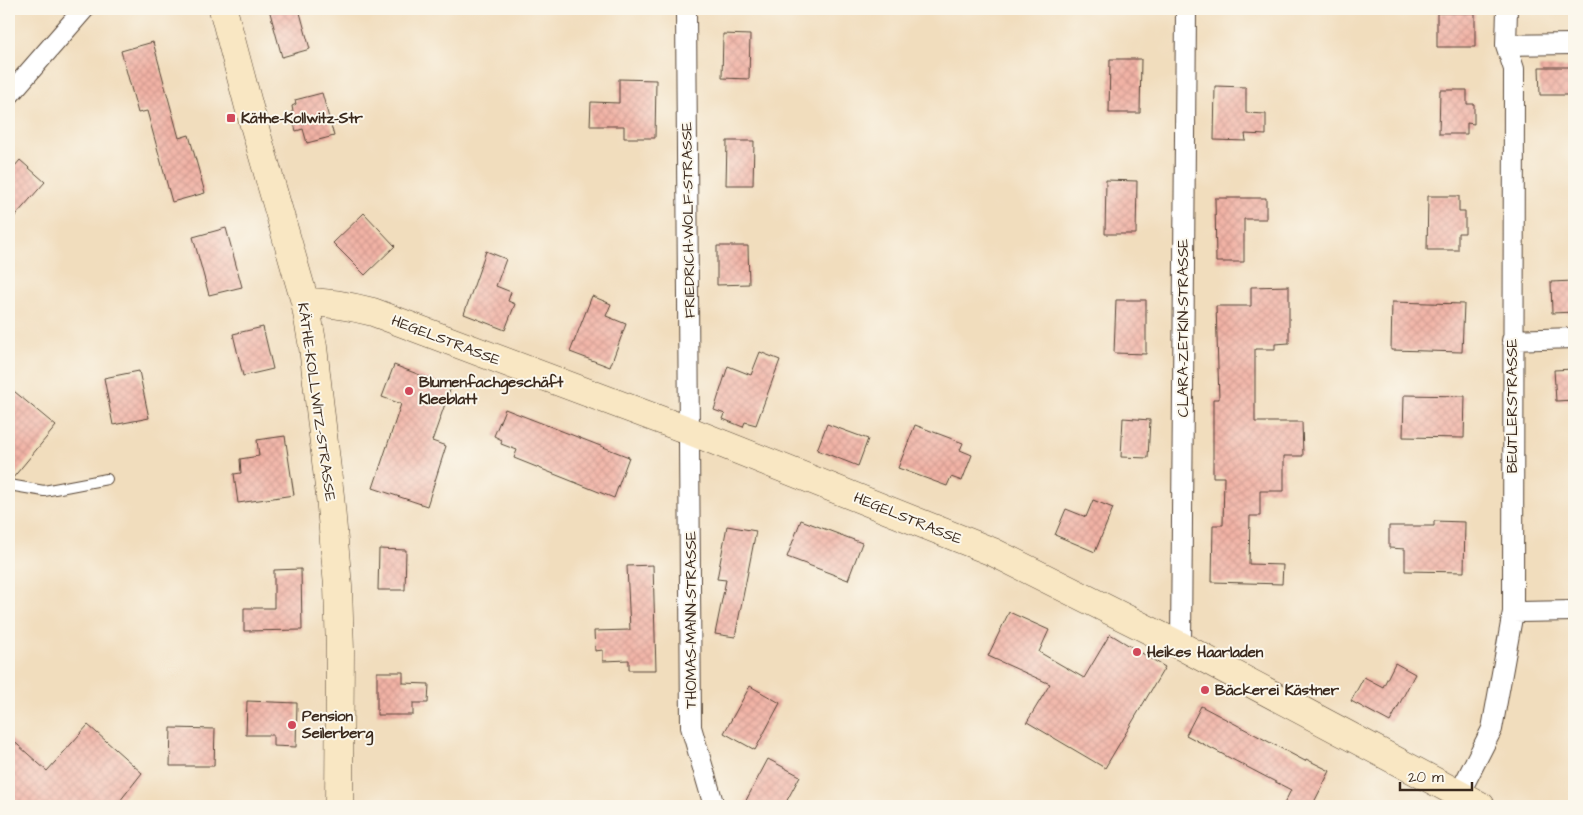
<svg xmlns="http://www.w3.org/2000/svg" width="1583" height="815" font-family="'Architects Daughter',sans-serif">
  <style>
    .building { fill: url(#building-cross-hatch) }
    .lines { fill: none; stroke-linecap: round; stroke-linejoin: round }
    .lane-casing { stroke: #564536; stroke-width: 12 }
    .street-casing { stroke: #564536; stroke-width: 22 }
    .secondary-casing { stroke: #564536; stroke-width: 29 }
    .lane { stroke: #fff; stroke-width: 10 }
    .street { stroke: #fff; stroke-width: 20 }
    .secondary { stroke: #f9e7c3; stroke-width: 28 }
    .poi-dot { fill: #d1495b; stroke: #fbf7ec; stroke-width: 2 }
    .labels { text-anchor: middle; stroke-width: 4; stroke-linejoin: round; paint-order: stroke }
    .poi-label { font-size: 15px; font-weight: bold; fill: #3b2a1e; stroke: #fbf7ec; text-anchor: start }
    .street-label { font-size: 15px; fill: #3b2a1e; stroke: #fbf7ec }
  </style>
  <defs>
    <pattern id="building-cross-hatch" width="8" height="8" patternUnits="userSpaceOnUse" patternTransform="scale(1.25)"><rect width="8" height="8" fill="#f1b2a5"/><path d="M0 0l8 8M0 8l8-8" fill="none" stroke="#d0998e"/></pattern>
  </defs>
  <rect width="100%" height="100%" fill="#fbf7ec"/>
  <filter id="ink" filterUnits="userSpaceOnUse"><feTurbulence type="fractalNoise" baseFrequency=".02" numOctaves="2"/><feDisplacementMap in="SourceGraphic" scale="10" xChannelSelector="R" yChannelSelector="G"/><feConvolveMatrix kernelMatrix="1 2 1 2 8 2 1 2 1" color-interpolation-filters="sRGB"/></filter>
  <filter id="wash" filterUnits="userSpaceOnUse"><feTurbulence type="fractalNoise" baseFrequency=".0096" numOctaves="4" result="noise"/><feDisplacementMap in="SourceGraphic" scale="20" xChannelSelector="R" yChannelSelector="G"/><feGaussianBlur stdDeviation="1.12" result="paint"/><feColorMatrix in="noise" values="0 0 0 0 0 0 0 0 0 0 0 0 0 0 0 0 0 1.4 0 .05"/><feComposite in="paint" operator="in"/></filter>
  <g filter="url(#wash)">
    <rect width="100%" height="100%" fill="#f1ddbd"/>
    <g id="blocks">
      <path class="building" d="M 269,9 L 299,9 L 310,49 L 282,57 Z
        M 1437,13 L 1475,13 L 1475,47 L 1437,47 Z
        M 723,34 L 750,35 L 749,79 L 722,78 Z
        M 153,42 L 179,138 L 189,135 L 205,193 L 172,202 L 147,111 L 138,113 L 121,51 Z
        M 1110,59 L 1141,59 L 1140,113 L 1109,113 Z
        M 1539,67 L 1574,67 L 1574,95 L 1540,95 Z
        M 619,79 L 656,80 L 655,138 L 624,138 L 624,126 L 590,126 L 591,102 L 619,103 Z
        M 1215,86 L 1246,87 L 1246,113 L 1266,114 L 1266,135 L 1245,134 L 1246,141 L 1214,140 Z
        M 1440,90 L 1467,90 L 1467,104 L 1474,104 L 1474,124 L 1467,123 L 1467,134 L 1439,134 Z
        M 322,93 L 334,136 L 307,143 L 303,129 L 296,131 L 291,112 L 293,112 L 292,106 L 296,104 L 295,100 Z
        M 727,141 L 754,141 L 753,185 L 726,185 Z
        M 20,160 L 45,182 L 9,223 L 9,173 Z
        M 1106,180 L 1137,181 L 1136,234 L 1105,234 Z
        M 1428,196 L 1459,196 L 1459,212 L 1465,212 L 1465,233 L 1458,233 L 1458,250 L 1427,250 Z
        M 1215,198 L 1266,198 L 1266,219 L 1244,219 L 1244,262 L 1216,262 Z
        M 364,213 L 395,246 L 365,275 L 333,243 Z
        M 226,228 L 242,287 L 209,295 L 193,237 Z
        M 717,246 L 748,246 L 749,284 L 717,285 Z
        M 486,251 L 506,259 L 496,286 L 511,292 L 508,301 L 515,304 L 505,330 L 464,314 Z
        M 1574,281 L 1574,312 L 1552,313 L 1551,282 Z
        M 1289,286 L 1289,343 L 1275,344 L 1275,349 L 1255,349 L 1255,422 L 1302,422 L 1303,456 L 1284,456 L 1284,491 L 1260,491 L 1260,516 L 1250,516 L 1249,564 L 1283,565 L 1282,584 L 1212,582 L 1213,525 L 1223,525 L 1224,477 L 1213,477 L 1213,399 L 1219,399 L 1216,306 L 1251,306 L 1251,287 Z
        M 592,296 L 611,304 L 606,316 L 626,324 L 610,367 L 570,352 Z
        M 1116,300 L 1146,300 L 1146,354 L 1114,353 Z
        M 1392,302 L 1464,304 L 1462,352 L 1391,350 Z
        M 263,327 L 273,369 L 243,376 L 233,334 Z
        M 760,352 L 780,360 L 756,425 L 745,422 L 743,427 L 723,419 L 725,414 L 714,410 L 728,366 L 751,375 Z
        M 394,365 L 451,387 L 432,441 L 446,446 L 427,506 L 373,488 L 401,404 L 382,397 Z
        M 1574,369 L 1574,400 L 1556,401 L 1554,370 Z
        M 139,371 L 149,418 L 113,425 L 104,378 Z
        M 9,387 L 56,426 L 12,479 L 9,478 Z
        M 1404,395 L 1465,396 L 1464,438 L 1403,437 Z
        M 505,409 L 629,457 L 614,498 L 514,458 L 517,450 L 501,444 L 502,440 L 494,436 Z
        M 1123,418 L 1150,420 L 1148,458 L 1121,457 Z
        M 827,424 L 868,439 L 858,466 L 817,450 Z
        M 915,425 L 963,443 L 960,450 L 972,455 L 962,481 L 951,477 L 947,486 L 898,468 Z
        M 285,436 L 294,495 L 238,503 L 234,474 L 241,473 L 240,459 L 259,456 L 257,440 Z
        M 1093,500 L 1113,508 L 1095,552 L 1055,535 L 1066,509 L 1086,517 Z
        M 801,520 L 862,543 L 848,580 L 787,557 Z
        M 1434,521 L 1465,522 L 1464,572 L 1405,571 L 1405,549 L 1389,548 L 1389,526 L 1434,526 Z
        M 727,526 L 756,531 L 735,637 L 715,634 L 726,580 L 717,579 Z
        M 379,549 L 406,550 L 405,590 L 378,590 Z
        M 653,565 L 656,670 L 629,670 L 629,660 L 603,661 L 603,650 L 595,651 L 594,631 L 630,630 L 627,566 Z
        M 301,569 L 302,630 L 244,631 L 244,608 L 274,608 L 274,570 Z
        M 1009,612 L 1049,630 L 1039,652 L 1084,678 L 1110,634 L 1165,667 L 1105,768 L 1027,722 L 1050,684 L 988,656 Z
        M 1395,663 L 1415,674 L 1390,722 L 1351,701 L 1364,677 L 1383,687 Z
        M 377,672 L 403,672 L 403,683 L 429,684 L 428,703 L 413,703 L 413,715 L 377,715 Z
        M 750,686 L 780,703 L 755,750 L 724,733 Z
        M 247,701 L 297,703 L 296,747 L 273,746 L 273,735 L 246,735 Z
        M 1201,706 L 1305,761 L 1306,759 L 1330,771 L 1312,806 L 1283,806 L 1291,790 L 1186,735 Z
        M 88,725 L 142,773 L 116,806 L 9,806 L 9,737 L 47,771 Z
        M 171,728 L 215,729 L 214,766 L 170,766 Z
        M 768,759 L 800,776 L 784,806 L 743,806 Z"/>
    </g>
  </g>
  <g filter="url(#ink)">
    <use href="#blocks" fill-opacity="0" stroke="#564536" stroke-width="1"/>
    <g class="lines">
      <defs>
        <path id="lane" d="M 9,485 L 44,491 L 107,479"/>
        <path id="street" d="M 686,9 L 691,727 L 714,806
          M 1506,45 L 1574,44
          M 9,95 L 84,9
          M 1512,340 L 1574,338
          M 1513,612 L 1574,611
          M 1181,646 L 1186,9
          M 1453,806 L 1492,729 L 1513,612 L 1514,69 L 1506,45 L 1507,9"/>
        <path id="secondary" d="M 223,9 L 250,111 L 305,302 L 313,347 L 330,496 L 338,586 L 340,651 L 339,806
          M 305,302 C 329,302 350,306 373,312 L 690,431 L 993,552 L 1181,646 L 1481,806"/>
      </defs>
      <use href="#lane" class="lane-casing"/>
      <use href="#street" class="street-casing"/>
      <use href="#secondary" class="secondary-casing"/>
      <use href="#lane" class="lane"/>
      <use href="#street" class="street"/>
      <use href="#secondary" class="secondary"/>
    </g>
  </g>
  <g class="poi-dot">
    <rect x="226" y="113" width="10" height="10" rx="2.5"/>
    <circle cx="409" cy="391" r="5"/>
    <circle cx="1137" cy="652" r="5"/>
    <circle cx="1205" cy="690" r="5"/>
    <circle cx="292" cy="725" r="5"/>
  </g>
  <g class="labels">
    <g class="poi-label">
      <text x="241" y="123">Käthe-Kollwitz-Str</text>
      <text x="419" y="387">Blumenfachgeschäft<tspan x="419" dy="17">Kleeblatt</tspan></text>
      <text x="1147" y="657">Heikes Haarladen</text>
      <text x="1215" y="695">Bäckerei Kästner</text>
      <text x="302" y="721">Pension<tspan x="302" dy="17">Seilerberg</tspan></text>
    </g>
    <g class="street-label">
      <text transform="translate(688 220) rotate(-91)" y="5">FRIEDRICH-WOLF-STRASSE</text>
      <text transform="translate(1183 328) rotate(-90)" y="5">CLARA-ZETKIN-STRASSE</text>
      <text transform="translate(446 340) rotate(21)" y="5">HEGELSTRASSE</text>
      <text transform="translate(317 402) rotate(82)" y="5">KÄTHE-KOLLWITZ-STRASSE</text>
      <text transform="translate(1512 406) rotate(-90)" y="5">BEUTLERSTRASSE</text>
      <text transform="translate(908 518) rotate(22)" y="5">HEGELSTRASSE</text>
      <text transform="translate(691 620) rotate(-90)" y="5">THOMAS-MANN-STRASSE</text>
    </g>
  </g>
  <rect width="1583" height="815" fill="none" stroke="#fbf7ec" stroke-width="30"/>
  <path d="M1400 782v8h72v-8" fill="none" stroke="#3b2a1e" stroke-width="2.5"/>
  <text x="1408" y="782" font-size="15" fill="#3b2a1e" stroke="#fbf7ec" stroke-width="4" paint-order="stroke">20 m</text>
</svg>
